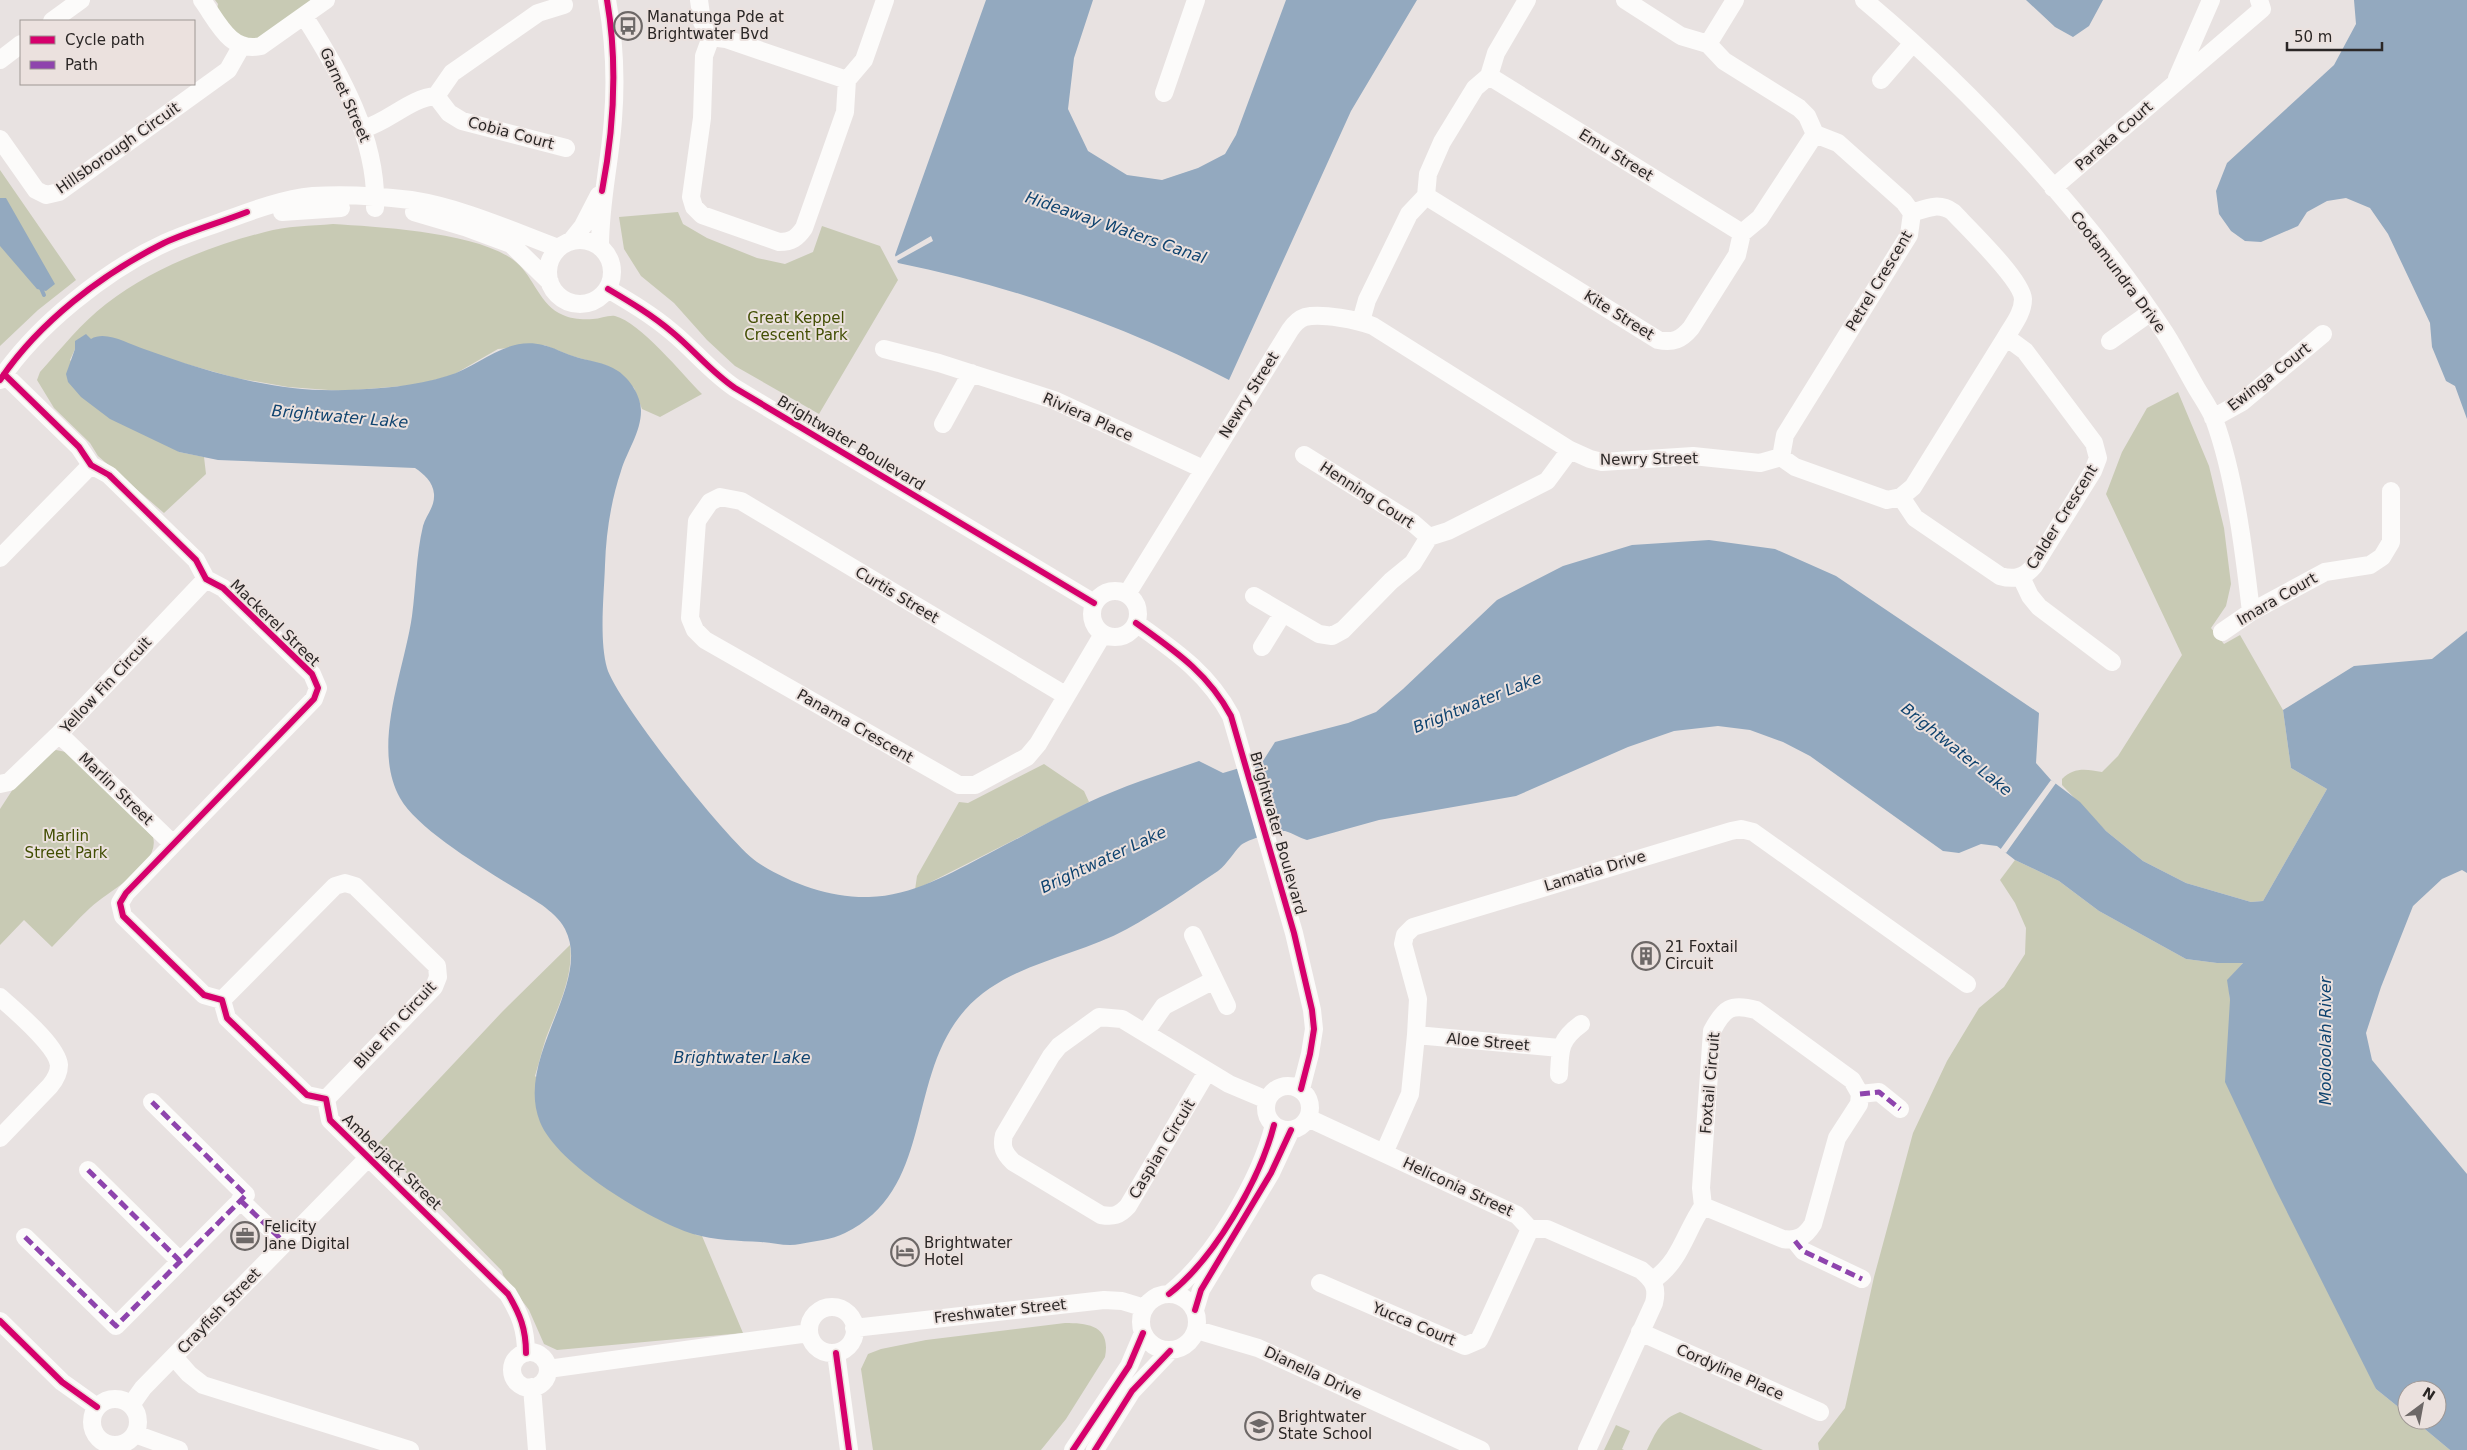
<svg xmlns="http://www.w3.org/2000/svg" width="2467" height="1450" font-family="'DejaVu Sans',sans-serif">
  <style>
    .green { fill: #c8cab4 }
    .water { fill: #93a9bf }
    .pier { fill: #e8e2e1 }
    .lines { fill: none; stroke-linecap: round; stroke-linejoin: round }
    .stream { stroke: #93a9bf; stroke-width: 4 }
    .minor { stroke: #fcfbfa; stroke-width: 18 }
    .quiet { stroke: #8e44ad; stroke-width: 5; stroke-dasharray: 10 5; stroke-linecap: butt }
    .cycleway-casing { stroke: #ebe1de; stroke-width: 9 }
    .cycleway { stroke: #d6006c; stroke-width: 6 }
    .labels { text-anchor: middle; stroke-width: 4; stroke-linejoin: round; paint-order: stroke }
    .poi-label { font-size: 15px; fill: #2b2726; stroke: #ebe1de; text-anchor: start }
    .street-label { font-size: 15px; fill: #2b2726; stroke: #ebe1de }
    .park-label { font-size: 15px; fill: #424e03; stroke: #ebe1de }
    .water-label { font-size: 16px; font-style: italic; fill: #0f436f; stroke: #ebe1de }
  </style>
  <rect width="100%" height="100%" fill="#e8e2e1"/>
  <path class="green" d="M 215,0 L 313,0 L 257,41 L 235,35 L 217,9 L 218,4 Z
    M 0,170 L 76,280 L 38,310 L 0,346 Z
    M 678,212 L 683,224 L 707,238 L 757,258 L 785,264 L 813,252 L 822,226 L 880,246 L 898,280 L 819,414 L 735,366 L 707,340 L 674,303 L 641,276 L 624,249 L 619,217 Z
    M 333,224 C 379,227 480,232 516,262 C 534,277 540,306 563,315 C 571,319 584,320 593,319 C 600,319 608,315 615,316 C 640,322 682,374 702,394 L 660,417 L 642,409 L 634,388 L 608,366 L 572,356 L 544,345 L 498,349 L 453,375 L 416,385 L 342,391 L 288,387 L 236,378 L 179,362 L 75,349 L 70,360 L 179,452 L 204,457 L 206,474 L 164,513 L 98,456 L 90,443 L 54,408 L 37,380 L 40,372 C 61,349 81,323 106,304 C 151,269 210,246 265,232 C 286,226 311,226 333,224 Z
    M 2178,392 L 2209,466 L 2224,528 L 2231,584 L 2226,606 L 2211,628 L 2224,644 L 2240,635 L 2283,710 L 2291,768 L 2327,789 L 2263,901 L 2251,902 L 2186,883 L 2143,861 L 2106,831 L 2062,785 L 2062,779 C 2074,767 2086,769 2102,772 L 2118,756 L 2182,655 L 2106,494 L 2122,452 L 2147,408 Z
    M 56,750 L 66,752 L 153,837 C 161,865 108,891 90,908 C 77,920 65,934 52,947 L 24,920 L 0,945 L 0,809 L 13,789 L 47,754 Z
    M 1044,764 L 1084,791 L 1089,802 L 915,890 L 917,876 L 959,802 L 968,803 Z
    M 2015,860 L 2059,881 L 2099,911 L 2186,959 L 2217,963 L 2243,963 L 2228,980 L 2230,1000 L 2376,1389 L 2407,1414 L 2407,1420 L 2414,1420 L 2450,1450 L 1819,1450 L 1818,1443 L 1845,1408 L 1874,1277 L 1913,1133 L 1947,1061 L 1979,1008 L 2004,987 L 2025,954 L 2026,928 L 2015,903 L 2000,880 Z
    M 570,945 C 574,977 557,1009 546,1038 C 542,1050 539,1063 535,1076 L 696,1235 L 702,1236 L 743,1333 L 557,1350 L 544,1344 L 529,1310 L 503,1275 L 502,1271 L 378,1144 L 502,1012 Z
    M 1065,1323 C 1089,1323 1111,1326 1105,1357 L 1066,1419 L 1041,1450 L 873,1450 L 861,1369 L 868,1354 L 881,1349 L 926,1340 Z
    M 1680,1412 L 1763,1450 L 1647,1450 C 1656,1432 1661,1419 1680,1412 Z
    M 1616,1425 L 1630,1431 L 1622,1449 L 1624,1450 L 1604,1450 Z"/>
  <path class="water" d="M 986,0 L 1093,0 L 1074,58 L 1068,109 L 1088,151 L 1127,175 L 1162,180 L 1198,168 L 1225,154 L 1236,135 L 1286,0 L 1417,0 L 1351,111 L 1229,380 C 1125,326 1013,286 898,263 L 895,255 Z
    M 2026,0 L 2103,0 L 2089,26 L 2073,37 L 2055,27 Z
    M 2354,0 L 2467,0 L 2467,419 L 2455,386 L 2446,381 L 2432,347 L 2430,323 L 2388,234 L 2370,208 L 2346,198 L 2327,201 L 2307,212 L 2298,226 L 2261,242 L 2245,241 L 2231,231 L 2219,214 L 2216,191 L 2227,163 L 2334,65 L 2356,24 Z
    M 0,198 L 6,198 L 55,284 L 46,291 L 37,289 L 0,246 Z
    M 86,334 L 91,339 C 106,330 128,344 144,349 C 207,372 276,393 345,390 C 380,389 415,386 447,376 C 481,366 505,336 543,345 C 553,347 563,353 573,356 C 587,361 605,362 618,371 C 630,379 641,396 641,411 C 641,432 627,451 621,471 C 611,501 606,533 605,565 C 604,595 599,639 607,668 C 616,700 728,842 757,862 C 789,883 830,898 869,897 C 912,896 951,873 988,854 C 1021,837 1054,819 1087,803 C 1123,786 1161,774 1199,761 L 1223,773 L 1263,761 L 1275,742 L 1348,723 L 1376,712 L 1403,689 L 1497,600 L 1563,566 L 1632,545 L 1709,540 L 1775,549 L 1836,576 L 2039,713 L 2036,763 L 2051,780 L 2080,802 L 2106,831 L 2143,861 L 2186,883 L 2251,902 L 2263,901 L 2327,789 L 2291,768 L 2283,710 L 2354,666 L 2432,659 L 2467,631 L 2467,873 L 2462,870 L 2442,879 L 2413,906 L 2381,987 L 2366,1033 L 2372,1060 L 2467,1174 L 2467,1450 L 2450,1450 L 2414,1420 L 2437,1420 L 2437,1390 L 2407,1390 L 2407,1414 L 2376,1389 L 2275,1188 L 2225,1082 L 2230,1000 L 2227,980 L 2243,963 L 2217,963 L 2186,959 L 2099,911 L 2059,881 L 2015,860 L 1997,846 L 1981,844 L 1959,853 L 1943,851 L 1810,756 L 1783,742 L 1750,730 L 1718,726 L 1674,731 L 1628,747 L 1516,796 L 1379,820 L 1307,840 C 1299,838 1293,833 1285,831 C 1278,830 1246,840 1241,845 C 1233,853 1228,863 1218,871 C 1188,891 1158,912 1127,929 C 1074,958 1007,963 965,1010 C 905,1078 935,1190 845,1233 C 832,1240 814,1241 800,1244 C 788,1247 774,1243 761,1242 C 739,1241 714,1240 693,1234 C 650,1220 557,1165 540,1122 C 514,1057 593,984 565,929 C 559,918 551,912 542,905 C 504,880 421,835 400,798 C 371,746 404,672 412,616 C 416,587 416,555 423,526 C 426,515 435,507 434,494 C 433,482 424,474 415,468 L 218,460 L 179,452 L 110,419 L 81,397 L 68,382 L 66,374 L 75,349 L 75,341 Z"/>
  <path class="pier" d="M 931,236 L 933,241 L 895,262 L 893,258 Z
    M 2051,780 L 2056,783 L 2006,853 L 2000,850 Z"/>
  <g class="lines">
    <path class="stream" d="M 40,286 L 44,295"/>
    <path class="minor" d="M 202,0 C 218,22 230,53 261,46 L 326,0
      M 699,0 L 702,22 L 711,37 L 704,56 L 702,118 L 691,197 L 694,207 L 702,215 L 779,242 C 792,242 797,238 804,228 L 845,112 L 847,80 L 864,60 L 885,0
      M 1625,0 L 1681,36 L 1708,44 L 1724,61 L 1799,108 L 1807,116 L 1815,134 L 1838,143 L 1904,202 L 1912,213 L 1909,235 L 1790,427 L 1785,435 L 1781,457
      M 1864,0 C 1973,91 2087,214 2165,333 C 2177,352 2186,370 2197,389 C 2203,399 2210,409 2214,419 C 2235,476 2244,551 2251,612
      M 304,16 C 340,72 378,140 375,208
      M 52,21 L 81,0
      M 711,37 L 726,39 L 847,80
      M 1708,44 L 1735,0
      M 0,60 L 21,44
      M 1489,76 L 1742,233
      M 2177,78 L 2211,0
      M 1881,80 L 1912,44
      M 1164,93 L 1196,0
      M 436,96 L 449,113 L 462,121 L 566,148
      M 363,129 C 390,121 410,98 436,96 L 452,73 L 538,13 L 564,5
      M 0,139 L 36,190 L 46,195 L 59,192 L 228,70 L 241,47
      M 2053,188 L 2262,9 L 2259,0
      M 1426,196 L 1658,340 C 1673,343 1681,340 1691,328 L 1737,255 L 1742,233 L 1760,218 L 1815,134
      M 282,212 L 341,208
      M 414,212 L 465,227 L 511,244 L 550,282
      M548 272a32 32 0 1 1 64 0a32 32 0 1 1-64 0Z
      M 571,241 L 583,226 L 599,195
      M 600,246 C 600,202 610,162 613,119 C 616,81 614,38 607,0
      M 608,289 C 630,302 652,315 672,332 C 694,350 711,372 735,388 L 1094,603
      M 1361,321 L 1367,300 L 1409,214 L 1426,196 L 1428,174 L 1442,142 L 1475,88 L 1489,76 L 1496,53 L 1527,0
      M 2110,341 L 2151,312
      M 884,349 L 939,363 L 1054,400 L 1203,469
      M 4,374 L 79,447 L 91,465 L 109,475 L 196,560 L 206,579 L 223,588 L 312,674 L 318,688 L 314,699 L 126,893 L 120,903 L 123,916 L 204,995 L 222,1000 L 227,1018 L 307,1095 L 326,1099 L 330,1120 L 508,1294 C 520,1314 526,1329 526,1353
      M 0,380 C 36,326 106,270 165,243 C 185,234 208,227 229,219 C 256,209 284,199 313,196 C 344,194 379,196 411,200 C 462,208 510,230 558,248
      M 2213,418 L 2242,402 L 2323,334
      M 943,424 L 971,373
      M 1304,455 L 1413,523 L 1429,537
      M 1901,497 L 1915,518 L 2000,576 C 2014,580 2024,578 2034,566 L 2093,471 L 2098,458 L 2094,443 L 2025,351 L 2006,337
      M 0,558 L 91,465
      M 2021,577 L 2030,596 L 2039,607 L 2112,662
      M1092 614a23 23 0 1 1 46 0a23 23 0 1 1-46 0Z
      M 1127,594 L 1290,330 C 1294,324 1299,319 1305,317 C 1322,313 1358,320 1373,326 L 1570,450 L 1590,459 L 1602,462 L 1693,456 L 1760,463 L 1781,457 L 1795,467 L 1887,500 L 1901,497 L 1913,487 L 2006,337 C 2013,325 2023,313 2023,299 C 2022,280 1968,228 1953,212 C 1939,202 1927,208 1912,213
      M 1254,596 L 1319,634 L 1332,636 L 1343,630 L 1391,581 L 1413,563 L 1429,537 L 1448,531 L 1547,481 L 1570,450
      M 1136,623 C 1175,651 1208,673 1231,716 L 1294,933 L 1312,1010 L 1314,1029 L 1310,1054 L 1301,1089
      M 2222,632 L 2251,612 L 2325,572 L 2370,565 L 2382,557 L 2391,542 L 2391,491
      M 1262,647 L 1283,613
      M 1065,695 L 741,501 L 720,497 L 710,502 L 697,521 L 690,618 L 695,630 L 705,640 L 959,785 L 975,785 L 1027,757 L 1038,744 L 1103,634
      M 59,734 L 173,844
      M 0,784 L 9,782 L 59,734 L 206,579
      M 1193,935 L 1227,1006
      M 0,997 C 15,1011 57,1045 59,1065 C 59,1073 55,1080 50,1086 L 0,1138
      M 222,1000 L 335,886 L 345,883 L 355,886 L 437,966 L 438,977 L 434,987 L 326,1099
      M 1145,1033 L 1164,1006 L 1214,980
      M 1416,1035 L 1560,1048
      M 1207,1072 L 1128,1206 C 1119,1216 1113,1217 1101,1215 L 1013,1162 C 1004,1153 1001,1147 1004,1135 L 1051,1056 L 1059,1046 L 1099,1017 L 1122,1019 L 1229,1084 L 1267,1100
      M 1559,1075 C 1560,1050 1559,1040 1581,1024
      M1266 1108a22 22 0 1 1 44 0a22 22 0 1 1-44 0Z
      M 1860,1094 L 1879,1092 L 1900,1109
      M 1308,1118 L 1517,1215 L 1530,1229 L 1547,1229 L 1641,1270 C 1653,1280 1658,1287 1654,1303 L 1587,1450
      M 1384,1153 L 1410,1094 L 1416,1035 L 1418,999 L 1403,944 L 1405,935 L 1413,927 L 1731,831 L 1741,829 L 1753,832 L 1967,984
      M 88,1170 L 180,1261
      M 240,1200 L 285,1243
      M 25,1237 L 116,1326 L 246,1195 L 152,1102
      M 1795,1241 L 1803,1251 L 1862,1279
      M 1653,1280 C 1681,1261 1685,1232 1703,1206 L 1701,1188 L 1712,1031 C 1724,1008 1731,1003 1756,1010 L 1852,1080 L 1860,1094 L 1859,1104 L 1837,1138 L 1813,1224 C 1805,1237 1797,1241 1783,1239 L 1703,1206
      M 1320,1283 L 1465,1346 L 1479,1340 L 1483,1332 L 1530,1229
      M1141 1322a28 28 0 1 1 56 0a28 28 0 1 1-56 0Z
      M 1169,1294 C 1214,1259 1260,1180 1274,1125
      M809 1330a23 23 0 1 1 46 0a23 23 0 1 1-46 0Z
      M 1195,1310 L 1201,1290 L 1271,1173 L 1291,1130
      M 0,1321 L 62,1382 L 97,1407
      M 854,1328 L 1104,1300 L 1122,1301 L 1145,1308
      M 1197,1330 L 1258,1348 L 1481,1450
      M 1640,1332 L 1820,1412
      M512 1370a18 18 0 1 1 36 0a18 18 0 1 1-36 0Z
      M 836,1353 L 849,1450
      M 174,1357 L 189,1374 L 203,1385 L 410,1450
      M 548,1369 L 809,1333
      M 532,1387 L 537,1450
      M92 1422a23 23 0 1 1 46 0a23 23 0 1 1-46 0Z
      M 131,1405 L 143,1388 L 369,1157
      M 135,1434 L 179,1450
      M 1073,1450 L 1129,1366 L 1143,1333
      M 1095,1450 L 1132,1391 L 1170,1351"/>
    <path class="quiet" d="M 1860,1094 L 1879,1092 L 1900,1109
      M 88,1170 L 180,1261
      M 240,1200 L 285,1243
      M 25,1237 L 116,1326 L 246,1195 L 152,1102
      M 1795,1241 L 1803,1251 L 1862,1279"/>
    <defs>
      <path id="cycleway" d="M 602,191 C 614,128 618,64 607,0
        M 608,289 C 630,302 652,315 672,332 C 694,350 711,372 735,388 L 1094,603
        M 4,374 L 79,447 L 91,465 L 109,475 L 196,560 L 206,579 L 223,588 L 312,674 L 318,688 L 314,699 L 126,893 L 120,903 L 123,916 L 204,995 L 222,1000 L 227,1018 L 307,1095 L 326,1099 L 330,1120 L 508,1294 C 520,1314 526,1329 526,1353
        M 0,380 C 39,322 102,274 164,243 C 190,231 219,223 247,212
        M 1136,623 C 1175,651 1208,673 1231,716 L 1294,933 L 1312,1010 L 1314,1029 L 1310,1054 L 1301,1089
        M 1169,1294 C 1214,1259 1260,1180 1274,1125
        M 1195,1310 L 1201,1290 L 1271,1173 L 1291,1130
        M 0,1321 L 62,1382 L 97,1407
        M 836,1353 L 849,1450
        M 1073,1450 L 1129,1366 L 1143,1333
        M 1095,1450 L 1132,1391 L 1170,1351"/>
    </defs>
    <use href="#cycleway" class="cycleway-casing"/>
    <use href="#cycleway" class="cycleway"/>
  </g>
  <defs>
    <symbol id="bus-ring" viewBox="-11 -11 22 22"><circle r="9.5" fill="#ebe1de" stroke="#6d6867" stroke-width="1.5"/><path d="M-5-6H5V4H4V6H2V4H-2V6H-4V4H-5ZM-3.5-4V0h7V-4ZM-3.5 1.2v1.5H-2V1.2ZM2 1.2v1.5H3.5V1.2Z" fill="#6d6867"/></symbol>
    <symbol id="building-ring" viewBox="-11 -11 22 22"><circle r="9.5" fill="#ebe1de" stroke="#6d6867" stroke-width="1.5"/><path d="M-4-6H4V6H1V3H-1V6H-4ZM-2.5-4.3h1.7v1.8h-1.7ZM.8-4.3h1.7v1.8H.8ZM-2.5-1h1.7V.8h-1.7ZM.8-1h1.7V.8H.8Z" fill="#6d6867"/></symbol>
    <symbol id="office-ring" viewBox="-11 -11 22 22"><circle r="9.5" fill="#ebe1de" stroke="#6d6867" stroke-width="1.5"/><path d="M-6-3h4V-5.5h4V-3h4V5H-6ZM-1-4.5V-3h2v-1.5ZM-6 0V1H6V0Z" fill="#6d6867"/></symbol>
    <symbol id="hotel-ring" viewBox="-11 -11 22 22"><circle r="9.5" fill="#ebe1de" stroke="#6d6867" stroke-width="1.5"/><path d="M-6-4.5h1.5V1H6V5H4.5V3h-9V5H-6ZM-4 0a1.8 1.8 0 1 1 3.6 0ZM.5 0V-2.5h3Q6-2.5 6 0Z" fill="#6d6867"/></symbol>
    <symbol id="school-ring" viewBox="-11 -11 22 22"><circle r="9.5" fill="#ebe1de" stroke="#6d6867" stroke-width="1.5"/><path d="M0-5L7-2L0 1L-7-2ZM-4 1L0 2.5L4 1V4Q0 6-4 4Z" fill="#6d6867"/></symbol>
  </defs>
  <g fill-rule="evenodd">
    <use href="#bus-ring" x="612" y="10" width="32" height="32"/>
    <use href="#building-ring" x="1630" y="940" width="32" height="32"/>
    <use href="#office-ring" x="229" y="1220" width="32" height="32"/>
    <use href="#hotel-ring" x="889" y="1236" width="32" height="32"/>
    <use href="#school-ring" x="1243" y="1410" width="32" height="32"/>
  </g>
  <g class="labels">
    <g class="poi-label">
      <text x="647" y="22">Manatunga Pde at<tspan x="647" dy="17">Brightwater Bvd</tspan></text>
      <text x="1665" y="952">21 Foxtail<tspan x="1665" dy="17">Circuit</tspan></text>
      <text x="264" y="1232">Felicity<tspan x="264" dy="17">Jane Digital</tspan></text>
      <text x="924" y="1248">Brightwater<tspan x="924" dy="17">Hotel</tspan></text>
      <text x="1278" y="1422">Brightwater<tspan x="1278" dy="17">State School</tspan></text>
    </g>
    <g class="street-label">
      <text transform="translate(345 95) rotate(66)" y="5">Garnet Street</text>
      <text transform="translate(511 133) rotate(15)" y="5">Cobia Court</text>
      <text transform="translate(2114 136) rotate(-41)" y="5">Paraka Court</text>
      <text transform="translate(118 148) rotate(-35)" y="5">Hillsborough Circuit</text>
      <text transform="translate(1616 155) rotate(32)" y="5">Emu Street</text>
      <text transform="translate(2118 272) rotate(53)" y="5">Cootamundra Drive</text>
      <text transform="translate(1879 281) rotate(-59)" y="5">Petrel Crescent</text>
      <text transform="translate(1619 315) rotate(32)" y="5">Kite Street</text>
      <text transform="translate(2269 377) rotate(-38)" y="5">Ewinga Court</text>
      <text transform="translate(1249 395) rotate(-58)" y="5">Newry Street</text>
      <text transform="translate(1088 417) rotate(24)" y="5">Riviera Place</text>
      <text transform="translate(851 443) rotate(31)" y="5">Brightwater Boulevard</text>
      <text transform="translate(1649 459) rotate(-1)" y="5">Newry Street</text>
      <text transform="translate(1367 495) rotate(33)" y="5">Henning Court</text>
      <text transform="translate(2062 517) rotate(-58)" y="5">Calder Crescent</text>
      <text transform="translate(897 595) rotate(31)" y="5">Curtis Street</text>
      <text transform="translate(2277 599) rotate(-30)" y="5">Imara Court</text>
      <text transform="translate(275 623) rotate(44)" y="5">Mackerel Street</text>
      <text transform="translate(106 685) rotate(-47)" y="5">Yellow Fin Circuit</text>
      <text transform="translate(855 726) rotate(30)" y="5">Panama Crescent</text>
      <text transform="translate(116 789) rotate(44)" y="5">Marlin Street</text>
      <text transform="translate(1278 833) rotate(74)" y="5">Brightwater Boulevard</text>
      <text transform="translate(1595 871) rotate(-17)" y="5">Lamatia Drive</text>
      <text transform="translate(395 1025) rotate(-47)" y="5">Blue Fin Circuit</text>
      <text transform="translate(1488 1042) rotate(5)" y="5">Aloe Street</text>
      <text transform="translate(1710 1083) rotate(-85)" y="5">Foxtail Circuit</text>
      <text transform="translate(1162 1149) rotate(-59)" y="5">Caspian Circuit</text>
      <text transform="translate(392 1162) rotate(44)" y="5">Amberjack Street</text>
      <text transform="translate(1458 1187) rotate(25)" y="5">Heliconia Street</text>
      <text transform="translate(219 1311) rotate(-46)" y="5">Crayfish Street</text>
      <text transform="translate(1000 1311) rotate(-6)" y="5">Freshwater Street</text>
      <text transform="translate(1414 1324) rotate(23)" y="5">Yucca Court</text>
      <text transform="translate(1730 1372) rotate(24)" y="5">Cordyline Place</text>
      <text transform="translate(1313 1373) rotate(25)" y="5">Dianella Drive</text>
    </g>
    <g class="park-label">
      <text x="796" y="323">Great Keppel<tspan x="796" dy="17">Crescent Park</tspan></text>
      <text x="66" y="841">Marlin<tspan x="66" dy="17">Street Park</tspan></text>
    </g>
    <g class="water-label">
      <text transform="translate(1116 227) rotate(19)" y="6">Hideaway Waters Canal</text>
      <text transform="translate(340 416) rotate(5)" y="6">Brightwater Lake</text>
      <text transform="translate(1477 702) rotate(-22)" y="6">Brightwater Lake</text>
      <text transform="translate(1957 749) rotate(39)" y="6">Brightwater Lake</text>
      <text transform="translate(1103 859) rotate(-25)" y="6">Brightwater Lake</text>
      <text transform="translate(2325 1041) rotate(-90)" y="6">Mooloolah River</text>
      <text x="742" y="1063">Brightwater Lake</text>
    </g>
  </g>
  <rect x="20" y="20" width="175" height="65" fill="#ebe1de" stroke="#9e9794"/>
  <rect x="30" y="36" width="25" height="8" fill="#d6006c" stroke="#9e9794"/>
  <text x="65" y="45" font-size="15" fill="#2b2726">Cycle path</text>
  <rect x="30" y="61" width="25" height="8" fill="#8e44ad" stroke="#9e9794"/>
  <text x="65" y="70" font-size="15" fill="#2b2726">Path</text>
  <g transform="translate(2422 1405) rotate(32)"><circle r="24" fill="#ebe1de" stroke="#9e9794"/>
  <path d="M0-4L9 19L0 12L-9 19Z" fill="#6d6867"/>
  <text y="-8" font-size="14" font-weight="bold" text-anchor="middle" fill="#2b2726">N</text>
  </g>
  <path d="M2287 42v8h95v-8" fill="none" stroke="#2b2726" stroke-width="2.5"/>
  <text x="2294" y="42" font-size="15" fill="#2b2726" stroke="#ebe1de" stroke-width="4" paint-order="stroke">50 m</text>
</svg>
